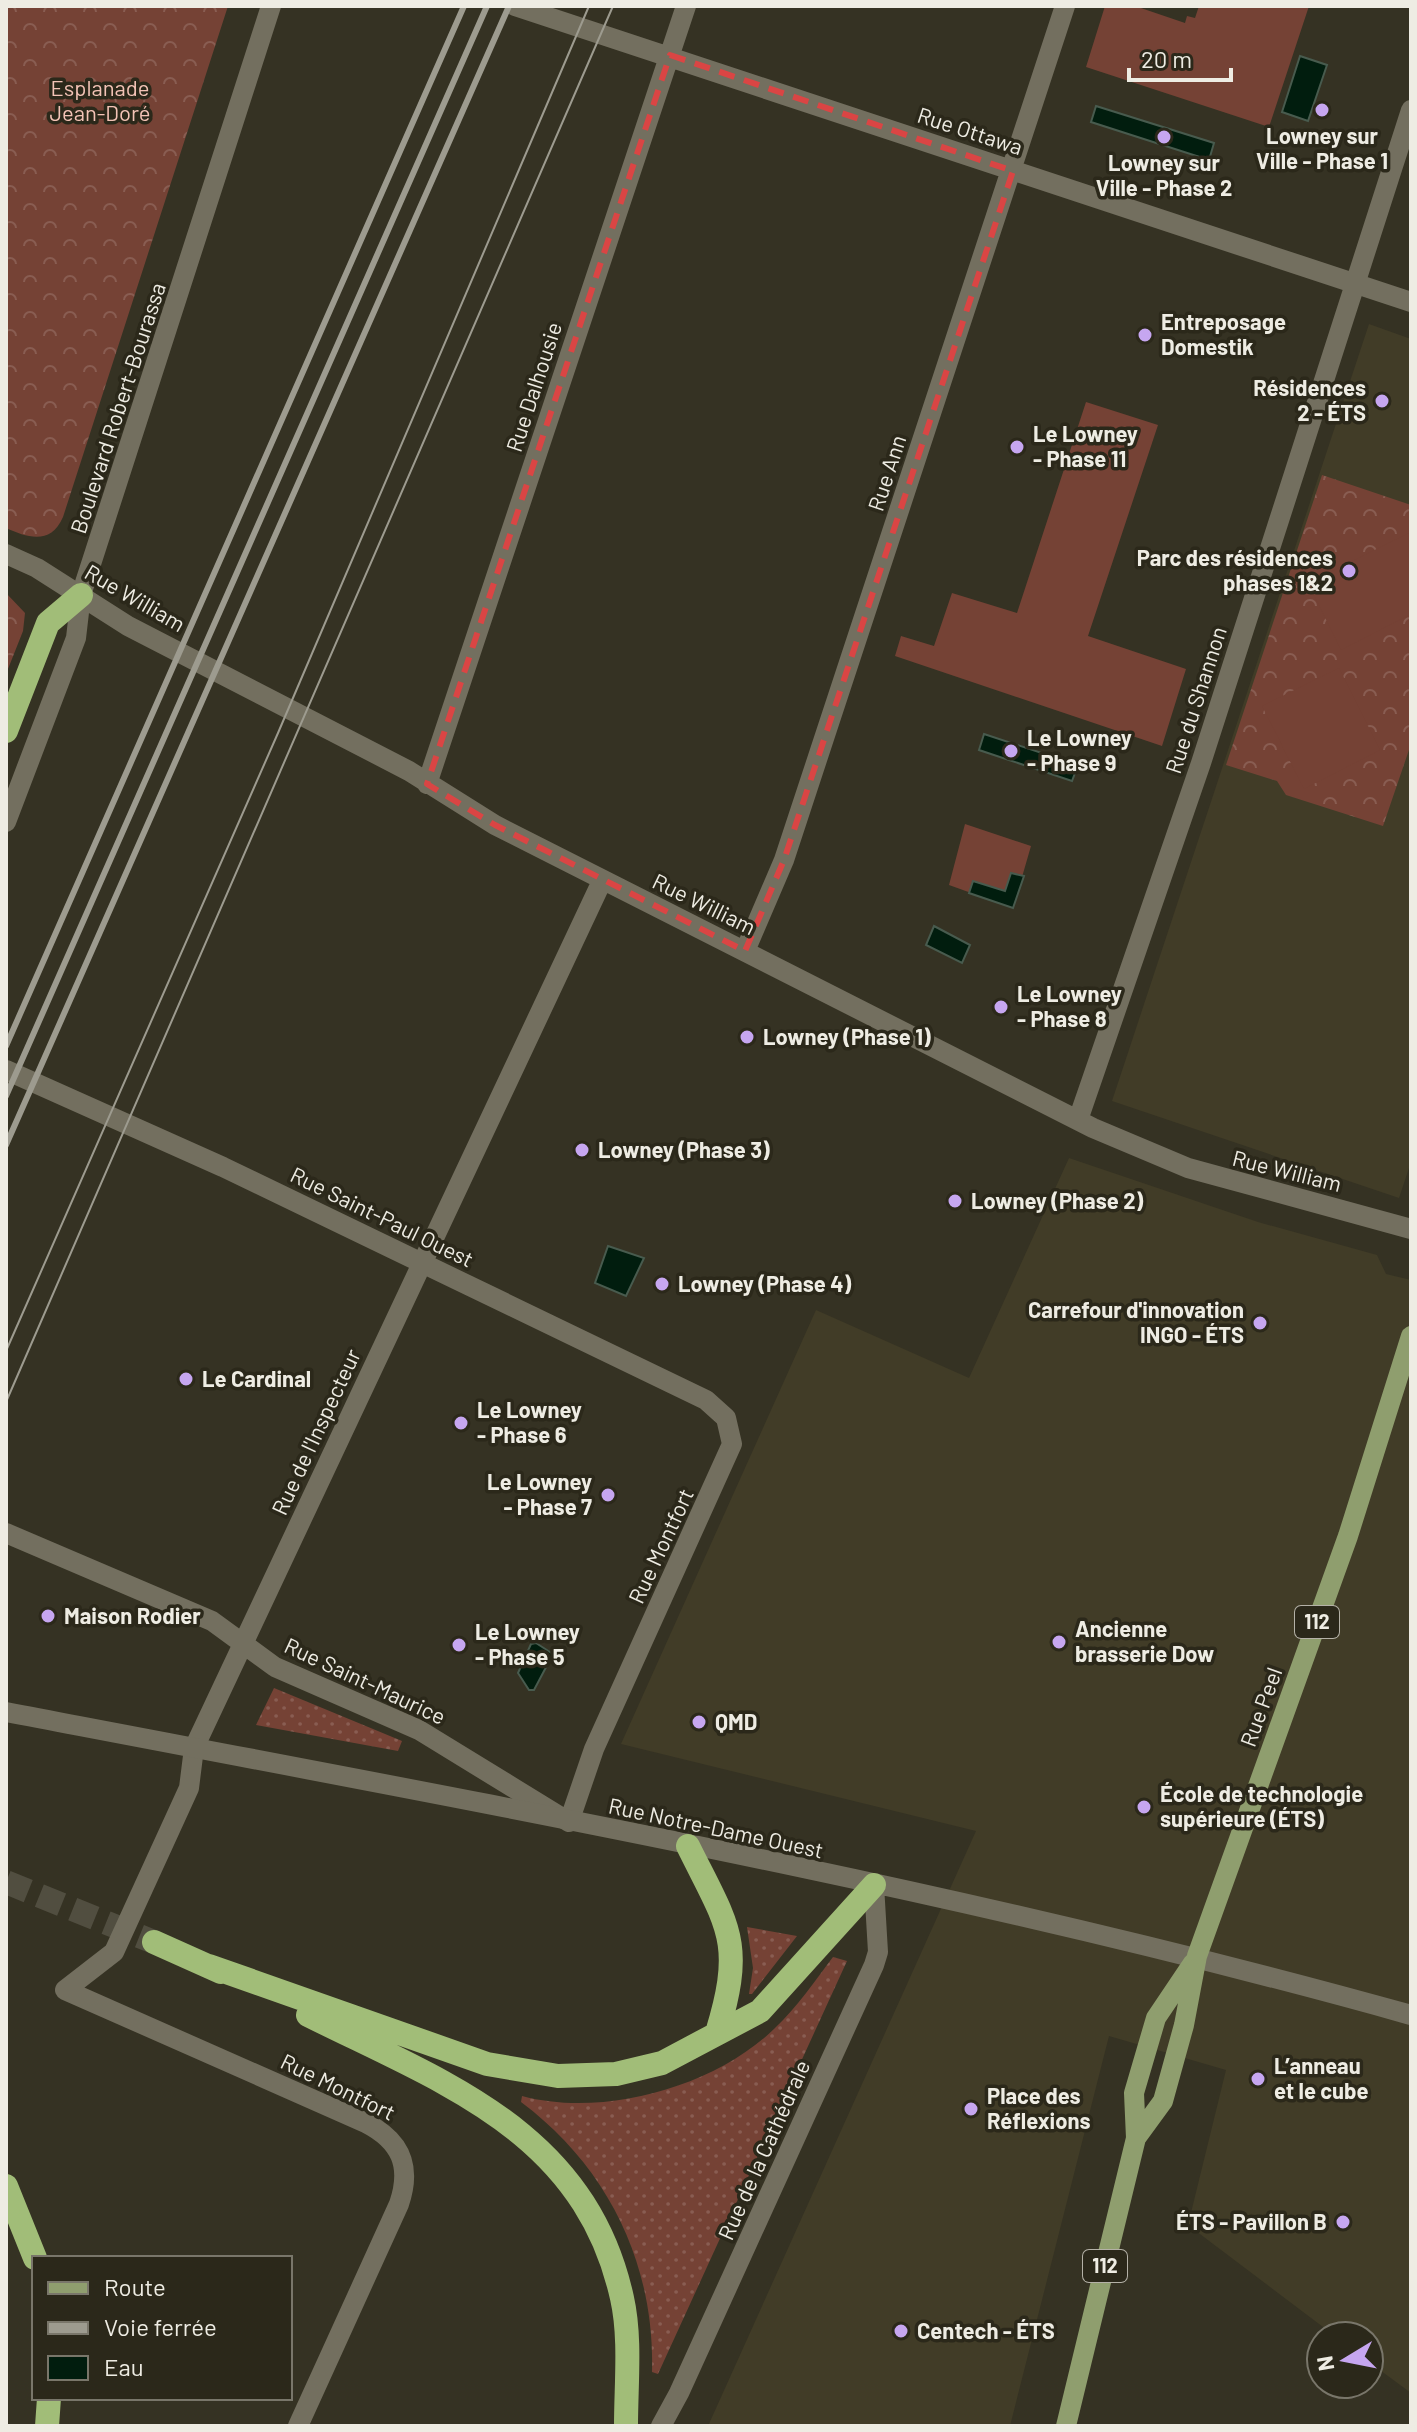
<svg xmlns="http://www.w3.org/2000/svg" width="1417" height="2432" font-family="Barlow,sans-serif">
  <style>
    .built { fill: #413c27 }
    .grass { fill: url(#grass-dots) }
    .forest { fill: url(#forest-crowns) }
    .garden { fill: #754235 }
    .water { fill: #011d0e; stroke: #485b4e; stroke-width: 2 }
    .lines { fill: none; stroke-linecap: round; stroke-linejoin: round }
    .highway-tunnel { stroke: #514e40; stroke-width: 24; stroke-dasharray: 24 12; stroke-linecap: butt }
    .street { stroke: #736f5f; stroke-width: 20 }
    .secondary { stroke: #736f5f; stroke-width: 20 }
    .primary { stroke: #8f9e6e; stroke-width: 20 }
    .highway { stroke: #a1bd78; stroke-width: 24 }
    .tram { stroke: #9d9b8f; stroke-width: 2 }
    .rail { stroke: #9d9b8f; stroke-width: 6 }
    .marked { fill: none; stroke: #da4544; stroke-width: 6; stroke-dasharray: 16 10; stroke-linejoin: round }
    .poi-dot { fill: #c6a6f0; stroke: #2b281a; stroke-width: 3 }
    .labels { text-anchor: middle; stroke-width: 7; stroke-linejoin: round; paint-order: stroke }
    .shield { fill: #2b281a; stroke: #b4b1a7; stroke-width: 2 }
    .shield-label { font-size: 20px; font-weight: bold; fill: #eeece3 }
    .park-label { font-size: 22px; fill: #f3c3b6; stroke: #2b281a }
    .street-label { font-size: 22px; fill: #eeece3; stroke: #2b281a }
    .poi-label { font-size: 22px; font-weight: bold; fill: #eeece3; stroke: #2b281a; text-anchor: start }
  </style>
  <defs>
    <pattern id="grass-dots" width="8" height="8" patternUnits="userSpaceOnUse" patternTransform="scale(2)"><rect width="8" height="8" fill="#754235"/><path d="M2 2h.1M6 6h.1" fill="none" stroke="#895d52" stroke-width="1.8" stroke-linecap="round"/></pattern>
    <pattern id="forest-crowns" width="20" height="18" patternUnits="userSpaceOnUse" patternTransform="scale(2)"><rect width="20" height="18" fill="#754235"/><path d="M2 6a3 3 0 1 1 6 0M12 15a3 3 0 1 1 6 0" fill="none" stroke="#895d52"/></pattern>
  </defs>
  <rect width="100%" height="100%" fill="#353223"/>
  <path class="built" d="M 1369,324 L 1411,339 L 1411,1162 L 1399,1198 L 1112,1101 Z
    M 1069,1158 L 1258,1222 L 1377,1255 L 1386,1274 L 1411,1280 L 1411,2393 L 1369,2362 L 1369,2336 L 1335,2336 L 1188,2225 L 1226,2070 L 1109,2036 L 1010,2426 L 708,2426 L 976,1831 L 621,1744 L 816,1310 L 969,1378 Z"/>
  <path class="grass" d="M 274,1688 L 402,1741 L 398,1751 L 256,1725 Z
    M 747,1927 L 797,1936 L 752,1994 L 749,1994 L 753,1968 Z
    M 833,1957 L 847,1961 L 658,2374 L 652,2372 C 655,2264 608,2167 521,2102 L 522,2096 C 603,2118 715,2087 775,2028 C 797,2007 815,1981 833,1957 Z"/>
  <path class="forest" d="M 7,6 L 228,6 L 63,517 C 51,545 28,538 6,528 Z
    M 1322,475 L 1411,505 L 1411,744 L 1383,826 L 1286,795 L 1277,781 L 1226,765 Z
    M 6,593 L 25,613 L 23,631 L 6,674 Z"/>
  <path class="garden" d="M 1105,6 L 1135,6 L 1185,23 L 1187,16 L 1195,18 L 1199,6 L 1309,6 L 1269,127 L 1086,67 Z
    M 1086,402 L 1158,425 L 1088,636 L 1186,669 L 1162,746 L 895,656 L 901,636 L 934,646 L 952,593 L 1017,613 Z
    M 1411,532 L 1411,614 L 1341,650 L 1308,583 Z
    M 1339,668 L 1380,750 L 1304,789 L 1262,706 Z
    M 965,824 L 1031,846 L 1013,908 L 949,885 Z"/>
  <path class="water" d="M 1300,56 L 1327,65 L 1308,121 L 1282,112 Z
    M 1096,106 L 1214,143 L 1209,160 L 1091,122 Z
    M 984,734 L 1078,765 L 1072,781 L 979,750 Z
    M 1011,873 L 1024,876 L 1013,908 L 969,893 L 973,881 L 1005,891 Z
    M 934,926 L 970,945 L 962,963 L 926,945 Z
    M 608,1246 L 644,1258 L 626,1296 L 595,1283 Z
    M 536,1643 L 553,1654 L 534,1690 L 529,1690 L 518,1673 L 531,1644 Z"/>
  <g class="lines">
    <path class="highway-tunnel" d="M 6,1882 L 154,1942"/>
    <path class="street" d="M 515,6 L 1411,302
      M 6,554 L 37,568 L 128,626 L 409,771 L 495,825 L 1093,1128 L 1188,1168 L 1411,1229
      M 427,784 L 686,6
      M 745,951 L 784,860 L 1065,6
      M 6,1070 L 223,1167 L 706,1400 L 726,1418 L 732,1444 L 594,1749 L 569,1822 L 419,1730 L 275,1667 L 212,1621 L 6,1533
      M 1078,1120 L 1201,763 L 1411,110
      M 298,2426 L 399,2204 C 412,2166 401,2141 366,2123 L 65,1990 L 114,1952 L 189,1788 L 194,1748 L 602,881"/>
    <path class="secondary" d="M 6,822 L 76,638 L 81,595 L 271,6
      M 6,1712 C 476,1802 950,1886 1411,2015
      M 661,2426 L 679,2393 L 874,1965 L 878,1952 L 874,1885"/>
    <path class="primary" d="M 1136,2138 L 1163,2101 L 1184,2025 L 1197,1956 L 1348,1536 L 1411,1336
      M 1066,2426 L 1136,2138 L 1134,2093 L 1156,2018 L 1193,1963"/>
    <path class="highway" d="M 6,731 L 48,623 L 81,595
      M 688,1846 C 728,1927 745,1941 717,2033
      M 154,1942 L 221,1972
      M 209,1966 L 487,2064 L 558,2076 L 616,2074 L 662,2063 L 760,2011 L 874,1885
      M 308,2015 C 444,2083 585,2131 622,2298 C 631,2338 626,2384 626,2426
      M 6,2186 L 35,2258
      M 47,2426 L 49,2398"/>
    <path class="tram" d="M 6,1351 L 278,733 L 589,6
      M 6,1402 C 208,937 409,471 613,6"/>
    <path class="rail" d="M 6,1046 L 464,6
      M 6,1096 L 487,6
      M 6,1145 L 509,6"/>
  </g>
  <path class="marked" d="M 670,55 L 1013,171 L 784,860 L 745,951 L 495,825 L 427,784 Z"/>
  <g class="poi-dot">
    <circle cx="1322" cy="110" r="8"/>
    <circle cx="1164" cy="137" r="8"/>
    <circle cx="1145" cy="335" r="8"/>
    <circle cx="1382" cy="401" r="8"/>
    <circle cx="1017" cy="447" r="8"/>
    <circle cx="1349" cy="571" r="8"/>
    <circle cx="1011" cy="751" r="8"/>
    <circle cx="1001" cy="1007" r="8"/>
    <circle cx="747" cy="1037" r="8"/>
    <circle cx="582" cy="1150" r="8"/>
    <circle cx="955" cy="1201" r="8"/>
    <circle cx="662" cy="1284" r="8"/>
    <circle cx="1260" cy="1323" r="8"/>
    <circle cx="186" cy="1379" r="8"/>
    <circle cx="461" cy="1423" r="8"/>
    <circle cx="608" cy="1495" r="8"/>
    <circle cx="48" cy="1616" r="8"/>
    <circle cx="1059" cy="1642" r="8"/>
    <circle cx="459" cy="1645" r="8"/>
    <circle cx="699" cy="1722" r="8"/>
    <circle cx="1144" cy="1807" r="8"/>
    <circle cx="1258" cy="2079" r="8"/>
    <circle cx="971" cy="2109" r="8"/>
    <circle cx="1343" cy="2222" r="8"/>
    <circle cx="901" cy="2331" r="8"/>
  </g>
  <g class="labels">
    <g class="shield">
      <rect x="1295" y="1606" width="44" height="32" rx="6"/>
      <rect x="1083" y="2250" width="44" height="32" rx="6"/>
    </g>
    <g class="shield-label">
      <text x="1317" y="1629">112</text>
      <text x="1105" y="2273">112</text>
    </g>
    <g class="park-label">
      <text x="100" y="96">Esplanade<tspan x="100" dy="25">Jean-Doré</tspan></text>
    </g>
    <g class="street-label">
      <text transform="translate(970 131) rotate(18)" y="8">Rue Ottawa</text>
      <text transform="translate(534 387) rotate(-72)" y="8">Rue Dalhousie</text>
      <text transform="translate(118 408) rotate(-72)" y="8">Boulevard Robert-Bourassa</text>
      <text transform="translate(887 473) rotate(-72)" y="8">Rue Ann</text>
      <text transform="translate(135 598) rotate(30)" y="8">Rue William</text>
      <text transform="translate(1196 700) rotate(-72)" y="8">Rue du Shannon</text>
      <text transform="translate(704 904) rotate(26)" y="8">Rue William</text>
      <text transform="translate(1287 1171) rotate(14)" y="8">Rue William</text>
      <text transform="translate(382 1217) rotate(26)" y="8">Rue Saint-Paul Ouest</text>
      <text transform="translate(316 1432) rotate(-65)" y="8">Rue de l'Inspecteur</text>
      <text transform="translate(661 1546) rotate(-65)" y="8">Rue Montfort</text>
      <text transform="translate(365 1681) rotate(25)" y="8">Rue Saint-Maurice</text>
      <text transform="translate(1261 1707) rotate(-70)" y="8">Rue Peel</text>
      <text transform="translate(716 1828) rotate(12)" y="8">Rue Notre-Dame Ouest</text>
      <text transform="translate(338 2087) rotate(26)" y="8">Rue Montfort</text>
      <text transform="translate(764 2150) rotate(-66)" y="8">Rue de la Cathédrale</text>
    </g>
    <g class="poi-label">
      <text x="1322" y="144" text-anchor="middle">Lowney sur<tspan x="1322" dy="25">Ville - Phase 1</tspan></text>
      <text x="1164" y="171" text-anchor="middle">Lowney sur<tspan x="1164" dy="25">Ville - Phase 2</tspan></text>
      <text x="1161" y="330">Entreposage<tspan x="1161" dy="25">Domestik</tspan></text>
      <text x="1366" y="396" text-anchor="end">Résidences<tspan x="1366" dy="25">2 - ÉTS</tspan></text>
      <text x="1033" y="442">Le Lowney<tspan x="1033" dy="25">- Phase 11</tspan></text>
      <text x="1333" y="566" text-anchor="end">Parc des résidences<tspan x="1333" dy="25">phases 1&amp;2</tspan></text>
      <text x="1027" y="746">Le Lowney<tspan x="1027" dy="25">- Phase 9</tspan></text>
      <text x="1017" y="1002">Le Lowney<tspan x="1017" dy="25">- Phase 8</tspan></text>
      <text x="763" y="1045">Lowney (Phase 1)</text>
      <text x="598" y="1158">Lowney (Phase 3)</text>
      <text x="971" y="1209">Lowney (Phase 2)</text>
      <text x="678" y="1292">Lowney (Phase 4)</text>
      <text x="1244" y="1318" text-anchor="end">Carrefour d'innovation<tspan x="1244" dy="25">INGO - ÉTS</tspan></text>
      <text x="202" y="1387">Le Cardinal</text>
      <text x="477" y="1418">Le Lowney<tspan x="477" dy="25">- Phase 6</tspan></text>
      <text x="592" y="1490" text-anchor="end">Le Lowney<tspan x="592" dy="25">- Phase 7</tspan></text>
      <text x="64" y="1624">Maison Rodier</text>
      <text x="1075" y="1637">Ancienne<tspan x="1075" dy="25">brasserie Dow</tspan></text>
      <text x="475" y="1640">Le Lowney<tspan x="475" dy="25">- Phase 5</tspan></text>
      <text x="715" y="1730">QMD</text>
      <text x="1160" y="1802">École de technologie<tspan x="1160" dy="25">supérieure (ÉTS)</tspan></text>
      <text x="1274" y="2074">L’anneau<tspan x="1274" dy="25">et le cube</tspan></text>
      <text x="987" y="2104">Place des<tspan x="987" dy="25">Réflexions</tspan></text>
      <text x="1327" y="2230" text-anchor="end">ÉTS - Pavillon B</text>
      <text x="917" y="2339">Centech - ÉTS</text>
    </g>
  </g>
  <rect width="1417" height="2432" fill="none" stroke="#eeece3" stroke-width="16"/>
  <rect x="32" y="2256" width="260" height="144" fill="#2b281a" stroke="#79766a" stroke-width="2"/>
  <rect x="48" y="2282" width="40" height="12" fill="#8f9e6e" stroke="#79766a" stroke-width="2"/>
  <text x="104" y="2296" font-size="24" fill="#eeece3">Route</text>
  <rect x="48" y="2322" width="40" height="12" fill="#9d9b8f" stroke="#79766a" stroke-width="2"/>
  <text x="104" y="2336" font-size="24" fill="#eeece3">Voie ferrée</text>
  <rect x="48" y="2356" width="40" height="24" fill="#011d0e" stroke="#79766a" stroke-width="2"/>
  <text x="104" y="2376" font-size="24" fill="#eeece3">Eau</text>
  <g transform="translate(1345 2360) rotate(260)"><circle r="38" fill="#2b281a" stroke="#79766a" stroke-width="2"/>
  <path d="M0-6L14 30L0 20L-14 30Z" fill="#c6a6f0"/>
  <text y="-12" font-size="22" font-weight="bold" text-anchor="middle" fill="#eeece3">N</text>
  </g>
  <path d="M1129 68v12h102v-12" fill="none" stroke="#eeece3" stroke-width="4"/>
  <text x="1141" y="68" font-size="24" fill="#eeece3" stroke="#2b281a" stroke-width="6" paint-order="stroke">20 m</text>
</svg>
